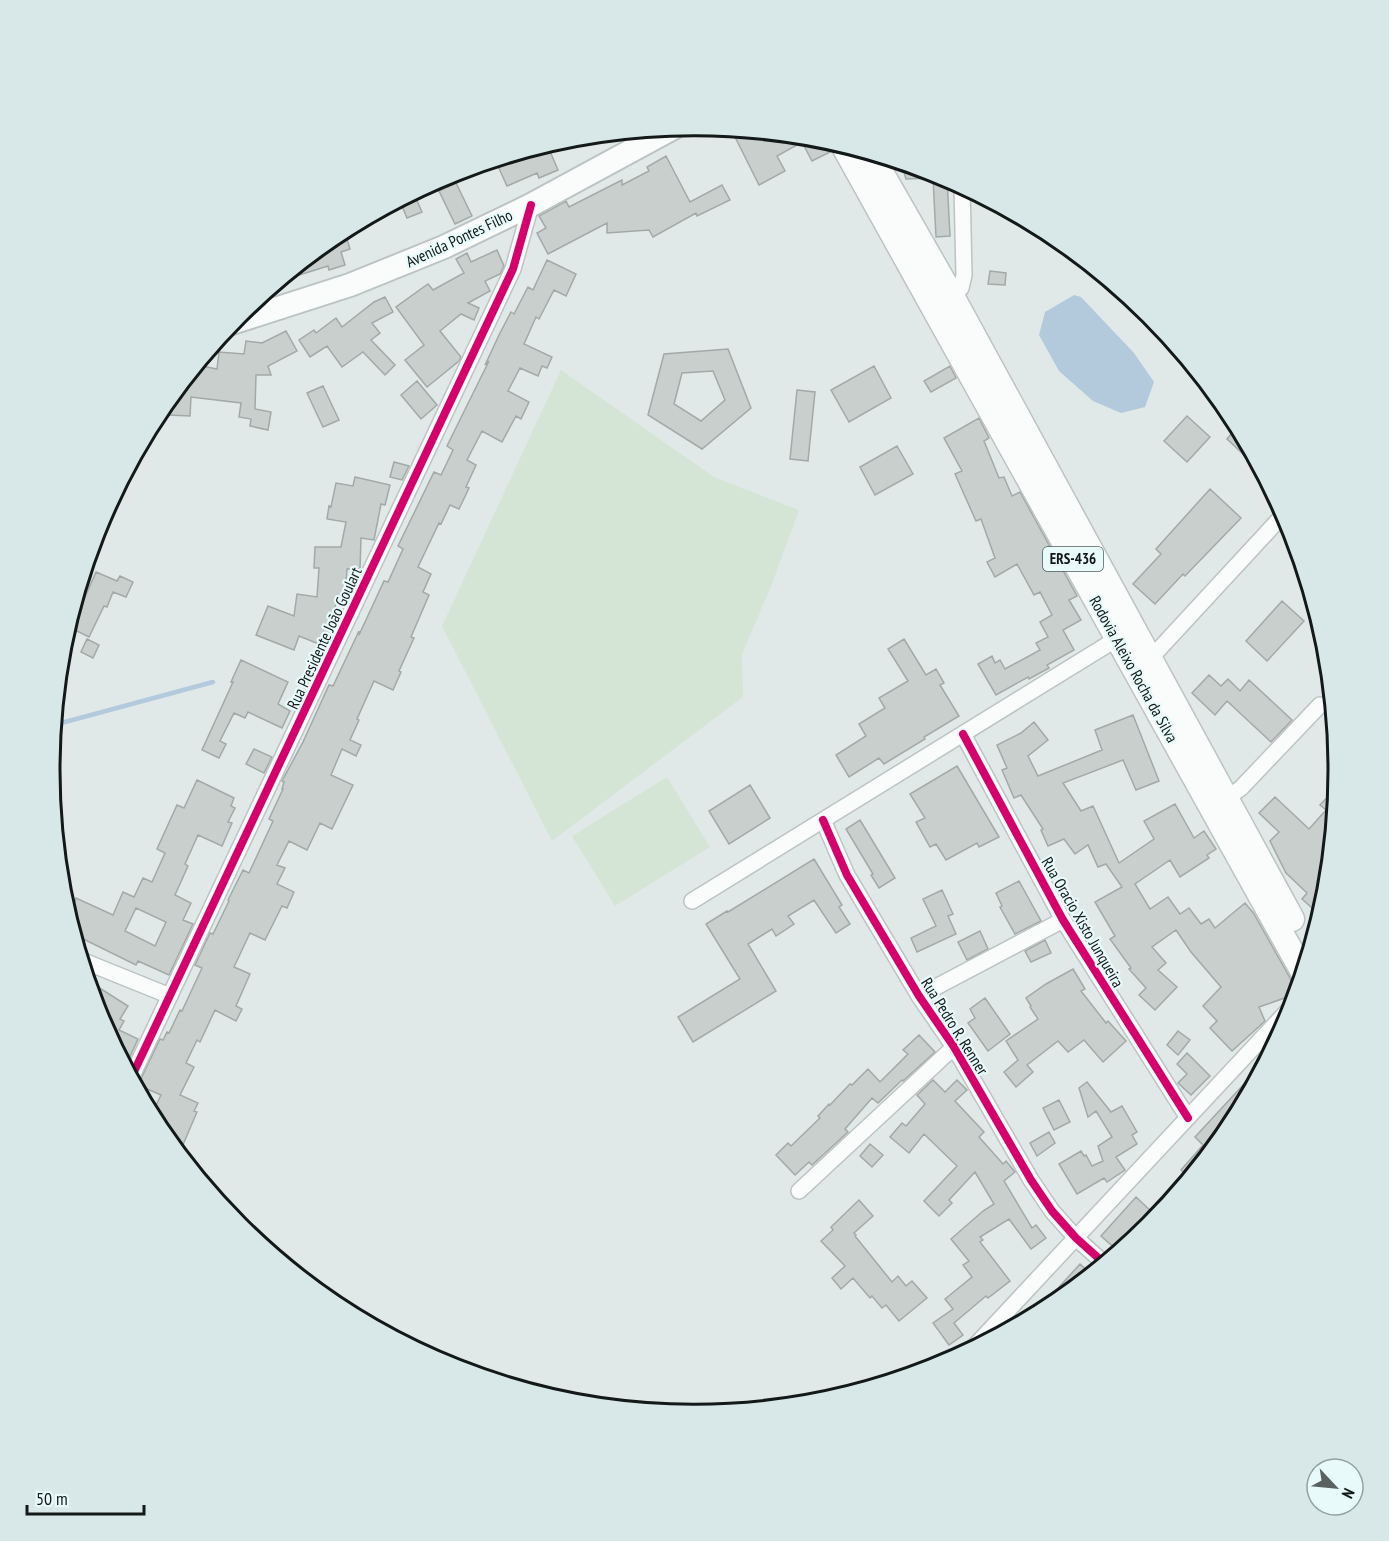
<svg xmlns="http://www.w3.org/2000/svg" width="1389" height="1541" font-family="'PT Sans Narrow',sans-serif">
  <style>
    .green { fill: #d4e5d6 }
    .water { fill: #b3cadc }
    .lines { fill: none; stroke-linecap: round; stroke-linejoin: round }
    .stream { stroke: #b3cadc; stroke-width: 4.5 }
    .building { fill: #c8cfcd; stroke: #a2a9a7; stroke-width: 1.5; fill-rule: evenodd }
    .street-casing { stroke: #bcc4c3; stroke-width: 18 }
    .secondary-casing { stroke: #bcc4c3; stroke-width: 26 }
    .primary-casing { stroke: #bcc4c3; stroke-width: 27 }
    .street { stroke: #fafcfc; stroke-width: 15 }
    .secondary { stroke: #fafcfc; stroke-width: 22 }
    .primary { stroke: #fafcfc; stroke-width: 24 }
    .cycleway-casing { stroke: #e9fafa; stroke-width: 11 }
    .cycleway { stroke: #d6006c; stroke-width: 8 }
    .labels { text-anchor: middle; stroke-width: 4.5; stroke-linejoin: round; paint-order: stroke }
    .shield { fill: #e9fafa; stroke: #525c5c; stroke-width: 1.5 }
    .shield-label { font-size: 15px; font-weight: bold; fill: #121918 }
    .street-label { font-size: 16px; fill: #121918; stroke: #e9fafa }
    .rim { fill: none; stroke: #121918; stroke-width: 3 }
  </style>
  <rect width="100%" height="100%" fill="#e0e9e8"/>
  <path class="green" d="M 561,370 L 714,477 L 799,510 L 772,584 L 742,654 L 743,697 L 552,841 L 442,626 Z
    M 667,777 L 710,847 L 615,906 L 572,836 Z"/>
  <path class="water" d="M 1074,295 L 1081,297 L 1134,353 L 1154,382 L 1145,407 L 1121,413 L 1093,401 L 1059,371 L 1039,335 L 1045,312 Z"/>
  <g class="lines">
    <path class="stream" d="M 54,725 L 213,682"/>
  </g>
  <path class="building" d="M 731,129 L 821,138 L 823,139 L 830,152 L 812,161 L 802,142 L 777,156 L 785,171 L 759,185 Z
    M 538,147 L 540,153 L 549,149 L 558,170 L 539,178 L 537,173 L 507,186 L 497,164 L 506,160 L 505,157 Z
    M 666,156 L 690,202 L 722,185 L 730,200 L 697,216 L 696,213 L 653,237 L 649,230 L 607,233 L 607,223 L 548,254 L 537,233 L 546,228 L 539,216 L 566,201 L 569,207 L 622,180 L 622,185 L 649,171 L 647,167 Z
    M 901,162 L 942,175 L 947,178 L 950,236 L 936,237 L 933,178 L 906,179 Z
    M 456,183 L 472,216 L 455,224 L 439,191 Z
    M 414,194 L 422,212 L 407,218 L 400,201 Z
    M 346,236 L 350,249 L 341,252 L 345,265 L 329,270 L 328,266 L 280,281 L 326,242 Z
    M 497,250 L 504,266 L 500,274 L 485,281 L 490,291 L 468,303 L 479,308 L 474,320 L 461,314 L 440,331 L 461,357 L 459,361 L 427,387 L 405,360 L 424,345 L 396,307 L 428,284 L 433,290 L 464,273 L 456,259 L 467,253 L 471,262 Z
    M 547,260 L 576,274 L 566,296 L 554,290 L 539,319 L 536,317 L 524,344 L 552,357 L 547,368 L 542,366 L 538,376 L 520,368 L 508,391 L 529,402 L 521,419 L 516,416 L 502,442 L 482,431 L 467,460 L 476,465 L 466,487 L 469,488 L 459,509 L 450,505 L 441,524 L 439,523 L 418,567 L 431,574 L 423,592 L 429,595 L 411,637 L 414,638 L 399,671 L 401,672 L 393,690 L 374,681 L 357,719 L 359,720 L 350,740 L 361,745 L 356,756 L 342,749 L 331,775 L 353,785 L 332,829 L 320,823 L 307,850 L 289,841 L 277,865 L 285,868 L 277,884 L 294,892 L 287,908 L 282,906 L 265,940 L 250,933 L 234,967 L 250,974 L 236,1006 L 242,1009 L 236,1021 L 215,1010 L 200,1042 L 197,1040 L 186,1063 L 194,1067 L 180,1095 L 198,1103 L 194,1111 L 197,1112 L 182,1147 L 169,1141 L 158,1129 L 151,1116 L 161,1095 L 138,1085 L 160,1039 L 163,1040 L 167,1032 L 169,1033 L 180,1010 L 182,1011 L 202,968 L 195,965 L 210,933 L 213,934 L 229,901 L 228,900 L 243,870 L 249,873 L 273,821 L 269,819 L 283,789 L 282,789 L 284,782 L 282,781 L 303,742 L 329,685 L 333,686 L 359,631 L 359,635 L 384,581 L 388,582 L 403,549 L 398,546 L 434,472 L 441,475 L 453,450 L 447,446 L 489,361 L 485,365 L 500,333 L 511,312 L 514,314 L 528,287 L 533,290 Z
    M 990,271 L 1006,273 L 1005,285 L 988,284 Z
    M 385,297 L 393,312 L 372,323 L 380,333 L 371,340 L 395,365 L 385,375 L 363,352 L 342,367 L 327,346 L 310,357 L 299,340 L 314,330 L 316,333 L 336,318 L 342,327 L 374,302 Z
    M 286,331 L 297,351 L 268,366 L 271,375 L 256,375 L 255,409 L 271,412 L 268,430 L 250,426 L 251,419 L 239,417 L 241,403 L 191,397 L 190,416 L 168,415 L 169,399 L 197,365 L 217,369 L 219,352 L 244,354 L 246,341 L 262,343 Z
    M 728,349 L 751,408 L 702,449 L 648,415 L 664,354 ZM 713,371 L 725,400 L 701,421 L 674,404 L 682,373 Z
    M 874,366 L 891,398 L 849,422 L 831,390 Z
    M 950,366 L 956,378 L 931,392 L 924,381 Z
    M 417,381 L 437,405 L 421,419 L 401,395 Z
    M 323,386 L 339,420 L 323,427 L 307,393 Z
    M 797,390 L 815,392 L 808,461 L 790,459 Z
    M 1187,416 L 1210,437 L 1187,462 L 1164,441 Z
    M 979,418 L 989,438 L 984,441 L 999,478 L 1004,477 L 1012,496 L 1020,492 L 1077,596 L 1069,600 L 1081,620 L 1063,630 L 1074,650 L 1047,665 L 1049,668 L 1029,679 L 1028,677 L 996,695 L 978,664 L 992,656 L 995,663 L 1000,660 L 1005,669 L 1040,650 L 1036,643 L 1048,637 L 1040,622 L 1052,615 L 1040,592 L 1034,595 L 1017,564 L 995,577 L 987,562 L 995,558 L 981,519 L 976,521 L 955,474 L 962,471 L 944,438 Z
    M 1238,426 L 1260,467 L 1259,469 L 1227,439 Z
    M 897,446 L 913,474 L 875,495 L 860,467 Z
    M 394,462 L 409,466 L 402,480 L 390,477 Z
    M 355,477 L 390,485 L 385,505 L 381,504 L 374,540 L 361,538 L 360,569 L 347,569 L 345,596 L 337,595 L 332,630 L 324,646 L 299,636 L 294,650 L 256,635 L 268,606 L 294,616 L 297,594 L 317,597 L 319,568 L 314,568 L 315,547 L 341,547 L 346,522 L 327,519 L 329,506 L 331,507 L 336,483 L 353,486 Z
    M 1210,489 L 1241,518 L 1185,576 L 1183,574 L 1155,604 L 1133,584 L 1161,554 L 1156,549 Z
    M 96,572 L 117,581 L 120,576 L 133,582 L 126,597 L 113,592 L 107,607 L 104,606 L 89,637 L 67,626 L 74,603 L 81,606 Z
    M 1282,601 L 1304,621 L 1267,661 L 1246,641 Z
    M 87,639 L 99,645 L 93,658 L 81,652 Z
    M 904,639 L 926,675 L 936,669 L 944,683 L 940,685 L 959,716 L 924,737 L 925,739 L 884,764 L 879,758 L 849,777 L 836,755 L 866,736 L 859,724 L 885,708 L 879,698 L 908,681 L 888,649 Z
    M 241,660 L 288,682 L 278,704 L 290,711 L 282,728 L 248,712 L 245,718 L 234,713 L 220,741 L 226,744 L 219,758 L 202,750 L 233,682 L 231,682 Z
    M 1209,675 L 1221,686 L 1228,679 L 1240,691 L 1249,680 L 1292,720 L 1271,742 L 1227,701 L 1215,715 L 1192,693 Z
    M 1133,715 L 1159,781 L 1136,790 L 1123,760 L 1063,783 L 1081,811 L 1093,806 L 1119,863 L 1154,839 L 1144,821 L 1175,804 L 1194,838 L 1204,831 L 1216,849 L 1207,855 L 1209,858 L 1180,877 L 1170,860 L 1135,884 L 1150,909 L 1168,897 L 1180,914 L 1189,908 L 1201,924 L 1209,919 L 1215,928 L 1245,903 L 1254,914 L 1290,978 L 1296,994 L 1259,1007 L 1265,1021 L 1232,1051 L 1210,1028 L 1217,1021 L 1203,1006 L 1221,987 L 1191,952 L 1176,930 L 1152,947 L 1166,963 L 1158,970 L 1177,987 L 1155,1010 L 1139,995 L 1146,988 L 1129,969 L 1131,968 L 1110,939 L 1115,936 L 1095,902 L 1122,887 L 1106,864 L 1098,867 L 1088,845 L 1075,854 L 1064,839 L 1048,846 L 1041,830 L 1043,829 L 1021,795 L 1014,798 L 1002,770 L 1007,768 L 997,745 L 1021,733 L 1034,722 L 1048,740 L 1028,756 L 1038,776 L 1102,750 L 1095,730 Z
    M 254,749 L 272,757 L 264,773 L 246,764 Z
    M 957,766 L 999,837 L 979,847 L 977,843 L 946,860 L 936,844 L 930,847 L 916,822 L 925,818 L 910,794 Z
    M 197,780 L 234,798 L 231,806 L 235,808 L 228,822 L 232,823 L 222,846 L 198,835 L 185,864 L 188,866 L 175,895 L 191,903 L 183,920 L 193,924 L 169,975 L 138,961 L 136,965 L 73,934 L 62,895 L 75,901 L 76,898 L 113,915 L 123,892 L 134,897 L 143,878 L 152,882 L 165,853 L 157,849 L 177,805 L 184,808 ZM 136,908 L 166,922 L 155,946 L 125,931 Z
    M 750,785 L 770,818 L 729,844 L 709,811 Z
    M 1338,786 L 1327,897 L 1321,916 L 1302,899 L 1307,893 L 1286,873 L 1270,841 L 1279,832 L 1259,813 L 1275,797 L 1309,829 L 1326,810 L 1320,805 Z
    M 860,820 L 895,878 L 879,888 L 871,875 L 873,874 L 846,829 Z
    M 814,859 L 842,905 L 839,907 L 850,924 L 836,933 L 814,900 L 788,916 L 794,924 L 776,936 L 772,929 L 748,944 L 776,991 L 693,1042 L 678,1017 L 740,979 L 706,924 L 727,911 L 728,912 Z
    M 1019,881 L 1041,921 L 1015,934 L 1000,907 L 1002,906 L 996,893 Z
    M 942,890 L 953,914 L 948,916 L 956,934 L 917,952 L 911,938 L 936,926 L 923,899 Z
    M 980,931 L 988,949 L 967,960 L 958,942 Z
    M 1045,940 L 1051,953 L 1031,962 L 1025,951 Z
    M 1073,969 L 1085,989 L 1081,991 L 1106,1023 L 1108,1021 L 1126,1041 L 1103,1062 L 1084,1040 L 1068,1052 L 1058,1041 L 1027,1065 L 1033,1072 L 1016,1087 L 1004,1072 L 1018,1060 L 1006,1041 L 1038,1019 L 1030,1007 L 1031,1006 L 1026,998 L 1046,984 Z
    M 98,987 L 128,1006 L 120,1019 L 124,1021 L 119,1030 L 138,1039 L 125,1067 L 98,1017 L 92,997 Z
    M 985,998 L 1010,1034 L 988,1051 L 968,1023 L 975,1018 L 970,1009 Z
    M 1178,1031 L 1190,1040 L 1178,1055 L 1167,1045 Z
    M 919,1035 L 935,1052 L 903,1081 L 902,1080 L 878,1103 L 872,1098 L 845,1129 L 848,1132 L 812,1165 L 809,1162 L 795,1175 L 776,1155 L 788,1143 L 791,1146 L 820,1118 L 818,1116 L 829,1104 L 830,1105 L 850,1084 L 852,1085 L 868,1069 L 880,1082 L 908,1054 L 903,1050 Z
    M 1187,1053 L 1210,1076 L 1191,1095 L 1178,1083 L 1187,1074 L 1177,1064 Z
    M 1258,1069 L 1262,1071 L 1231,1129 L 1191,1178 L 1181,1170 L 1203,1145 L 1195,1137 Z
    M 933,1080 L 945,1092 L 957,1080 L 967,1090 L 955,1101 L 984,1132 L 979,1137 L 1003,1164 L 1006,1161 L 1015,1172 L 1004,1181 L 1032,1228 L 1036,1225 L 1046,1238 L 1031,1249 L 1009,1219 L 980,1237 L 983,1240 L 980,1242 L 1010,1281 L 988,1298 L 986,1296 L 954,1323 L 963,1335 L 949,1345 L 933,1323 L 953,1309 L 945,1299 L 972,1277 L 963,1265 L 969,1261 L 951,1239 L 983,1211 L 994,1204 L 975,1172 L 949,1200 L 952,1203 L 939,1216 L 924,1201 L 957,1166 L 924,1134 L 909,1153 L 890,1137 L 902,1123 L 906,1126 L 925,1104 L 917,1095 Z
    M 1087,1082 L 1111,1112 L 1122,1106 L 1137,1132 L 1132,1135 L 1137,1144 L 1116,1157 L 1125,1170 L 1107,1182 L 1104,1178 L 1077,1194 L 1059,1164 L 1081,1151 L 1084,1156 L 1086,1155 L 1092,1166 L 1103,1161 L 1098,1146 L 1112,1137 L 1096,1111 L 1088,1117 L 1079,1088 Z
    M 1059,1100 L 1070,1122 L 1054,1130 L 1043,1108 Z
    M 1049,1132 L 1055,1143 L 1037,1156 L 1030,1143 Z
    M 870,1144 L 883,1155 L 872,1167 L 860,1156 Z
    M 1136,1197 L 1153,1213 L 1132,1237 L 1135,1240 L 1119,1252 L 1101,1236 Z
    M 859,1200 L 873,1216 L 854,1233 L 856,1235 L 855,1236 L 892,1282 L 898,1276 L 906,1286 L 912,1281 L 927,1298 L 899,1321 L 886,1305 L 882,1308 L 872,1296 L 870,1298 L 853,1278 L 841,1289 L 832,1278 L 845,1266 L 821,1241 L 833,1230 L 831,1227 Z
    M 1080,1264 L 1092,1275 L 1053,1307 L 1045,1311 L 1041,1307 Z"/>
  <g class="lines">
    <defs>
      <path id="street" d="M 947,303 L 961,288 L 964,275 L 962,186
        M 1146,662 L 1150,659 L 1285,513
        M 963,734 L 1063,920 L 1188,1118
        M 1226,799 L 1241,788 L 1320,705
        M 823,820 L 847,875 L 919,996 L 954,1047 L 1031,1180 L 1052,1211 L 1076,1238 L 1105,1264
        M 692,901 L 1123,635
        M 81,960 L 170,996
        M 919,996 L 1063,920
        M 131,1078 L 513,269 L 531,205
        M 799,1191 L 954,1047
        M 971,1350 L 1294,1004"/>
      <path id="secondary" d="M 232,323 L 350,285 L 444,247 L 531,205 L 675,127"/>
      <path id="primary" d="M 843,145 L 1304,974
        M 870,153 L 953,298 L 1292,919"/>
    </defs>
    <use href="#street" class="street-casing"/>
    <use href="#secondary" class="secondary-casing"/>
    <use href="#primary" class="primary-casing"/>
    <use href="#street" class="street"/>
    <use href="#secondary" class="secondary"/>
    <use href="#primary" class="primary"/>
    <defs>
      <path id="cycleway" d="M 963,734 L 1063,920 L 1188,1118
        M 823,820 L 847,875 L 919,996 L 954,1047 L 1031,1180 L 1052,1211 L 1076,1238 L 1105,1264
        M 131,1078 L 513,269 L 531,205"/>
    </defs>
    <use href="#cycleway" class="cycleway-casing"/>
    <use href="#cycleway" class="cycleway"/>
  </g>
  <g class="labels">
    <rect class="shield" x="1043" y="547" width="60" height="24" rx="4.5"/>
    <g class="shield-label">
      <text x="1073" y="564">ERS-436</text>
    </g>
    <g class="street-label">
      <text transform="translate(459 238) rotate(-25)" y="6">Avenida Pontes Filho</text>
      <text transform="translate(324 638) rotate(-65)" y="6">Rua Presidente João Goulart</text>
      <text transform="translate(1134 669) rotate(61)" y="6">Rodovia Aleixo Rocha da Silva</text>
      <text transform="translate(1083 922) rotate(60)" y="6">Rua Oracio Xisto Junqueira</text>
      <text transform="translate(955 1026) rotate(58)" y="6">Rua Pedro R. Renner</text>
    </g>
  </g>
  <path d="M0 0H1389V1541H0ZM60 770a634 634 0 1 1 1268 0a634 634 0 1 1-1268 0Z" fill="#d8e8e8" fill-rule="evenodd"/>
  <path class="rim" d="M60 770a634 634 0 1 1 1268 0a634 634 0 1 1-1268 0Z"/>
  <g transform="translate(1335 1487) rotate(116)"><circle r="28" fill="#e9fafa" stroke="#93a0a0" stroke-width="1.5"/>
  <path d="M0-4.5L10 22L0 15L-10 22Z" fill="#5a6261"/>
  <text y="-9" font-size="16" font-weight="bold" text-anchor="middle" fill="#121918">N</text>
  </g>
  <path d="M27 1505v9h117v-9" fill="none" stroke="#121918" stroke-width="3"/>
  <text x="36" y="1505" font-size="18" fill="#121918" stroke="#e9fafa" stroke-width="4.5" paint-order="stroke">50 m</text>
</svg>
